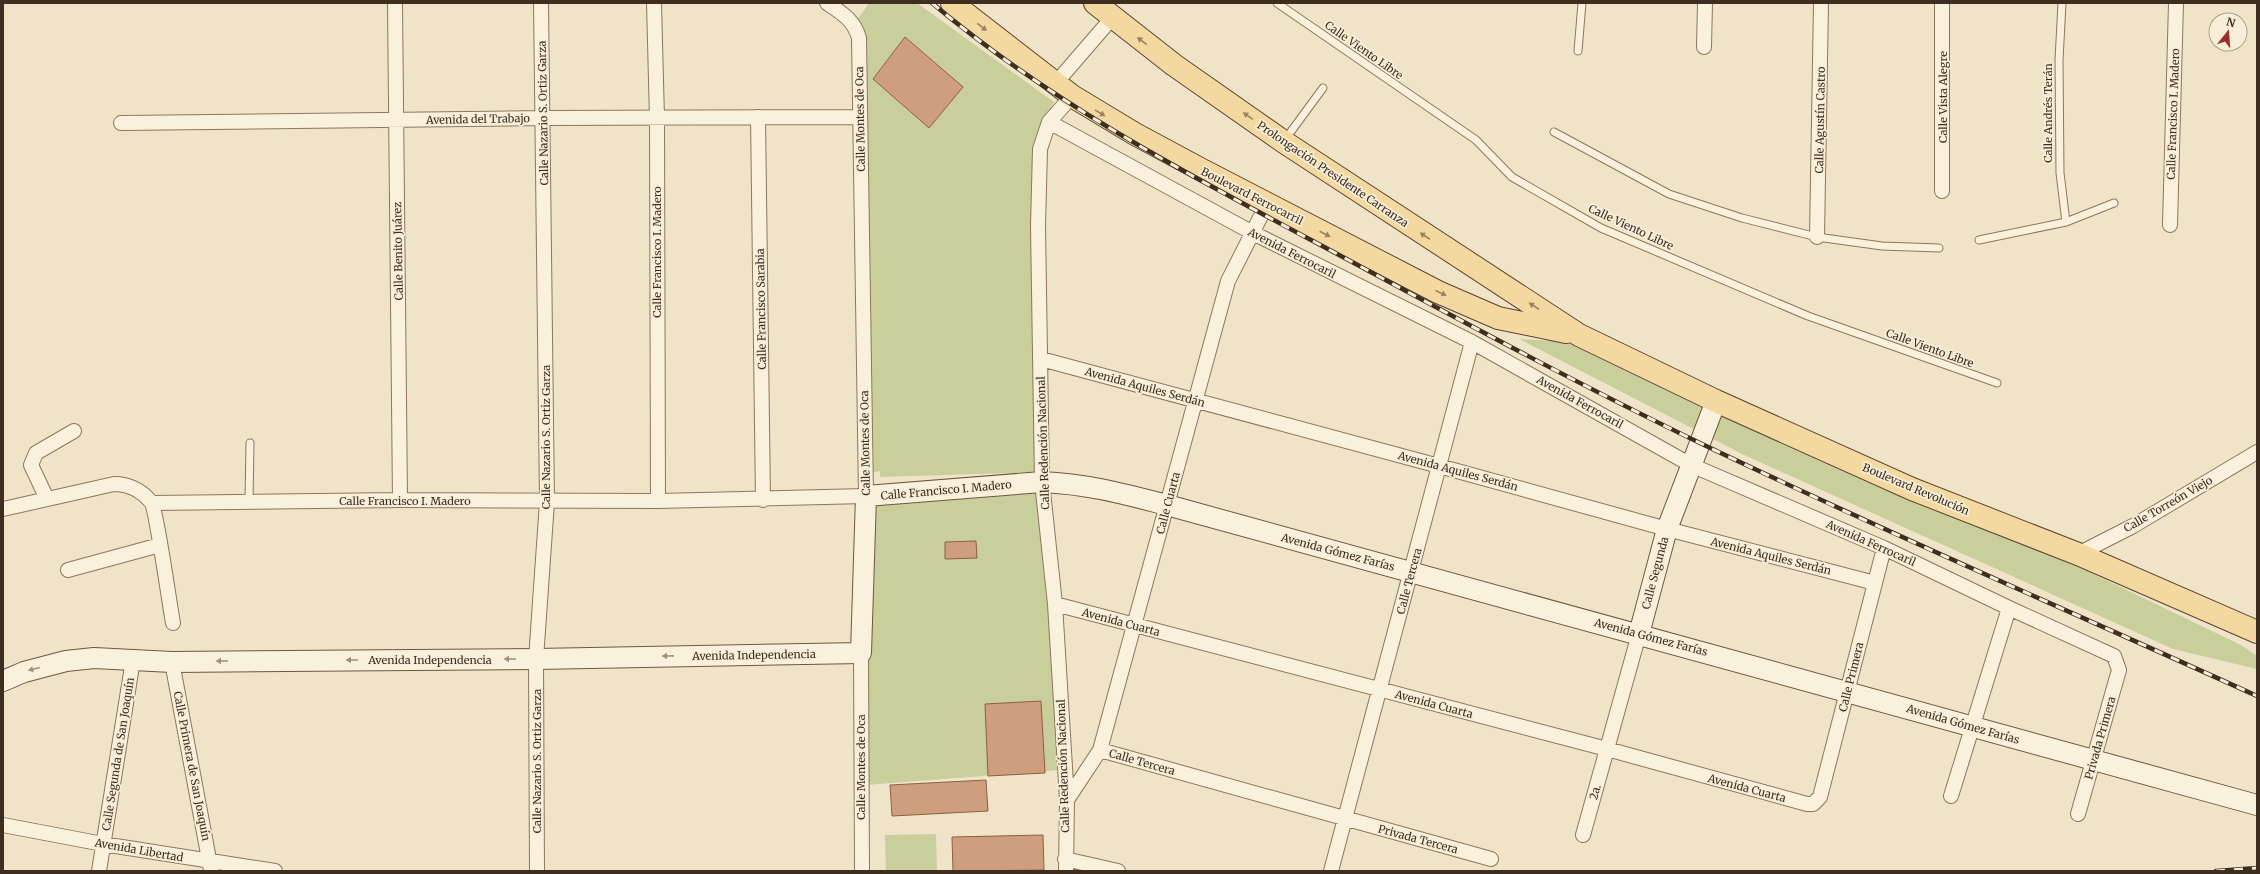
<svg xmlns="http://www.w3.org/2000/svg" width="2260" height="874" font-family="Merriweather,serif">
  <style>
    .green { fill: #c9cf9b }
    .building { fill: #cf9f7d; stroke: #8d5f41 }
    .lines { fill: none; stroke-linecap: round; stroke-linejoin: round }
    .lane-casing { stroke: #8d765c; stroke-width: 9 }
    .street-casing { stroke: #8d765c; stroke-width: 16 }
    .secondary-casing { stroke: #6f573f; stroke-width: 22 }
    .primary-casing { stroke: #5b4430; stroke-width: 24 }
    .lane { stroke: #faf1dc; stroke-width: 7 }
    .street { stroke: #faf1dc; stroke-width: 14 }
    .secondary { stroke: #faf1dc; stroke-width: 20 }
    .primary { stroke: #f3d9a0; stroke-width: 22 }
    .rail-casing { stroke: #3d2e20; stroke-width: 4.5 }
    .rail { stroke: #f7eed8; stroke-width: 3; stroke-dasharray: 9; stroke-linecap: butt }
    .oneway { fill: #988460 }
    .oneway2 { fill: #9c907e }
    .labels { text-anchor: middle; stroke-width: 3.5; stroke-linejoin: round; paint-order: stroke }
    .street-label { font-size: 11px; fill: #3d2e20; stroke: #f7eed8 }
  </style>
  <rect width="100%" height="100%" fill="#f0e4c8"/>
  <path class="green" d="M 869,3 L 917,3 L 1054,102 L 1036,137 L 1035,273 L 1044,472 L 880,477 L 880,471 L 871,473 L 864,78 L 858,19 Z
    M 1519,339 L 1574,342 L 1939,509 L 2077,566 L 2241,645 L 2257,656 L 2257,669 L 2173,649 L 1742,454 Z
    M 1040,485 L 1061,770 L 866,785 L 870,500 Z
    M 936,834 L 937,871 L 886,871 L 885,835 Z"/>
  <path class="building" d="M 905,37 L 963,87 L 929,128 L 873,79 Z
    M 976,541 L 977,558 L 945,559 L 945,542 Z
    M 1041,701 L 1045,773 L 988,776 L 985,704 Z
    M 986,780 L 988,811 L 892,816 L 890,785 Z
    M 1043,835 L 1044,870 L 953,871 L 952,837 Z"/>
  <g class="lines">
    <defs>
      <path id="lane" d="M 1277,3 L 1476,140 L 1512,177 L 1601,228 L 1808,316 L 1997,383
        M 2062,3 L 2059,60 L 2060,173 L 2066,222
        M 1578,51 L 1582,3
        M 1554,132 L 1669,194 L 1742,218 L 1817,237 L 1882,246 L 1939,248
        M 1284,141 L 1323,88
        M 1979,240 L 2066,222 L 2114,203
        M 249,502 L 250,443"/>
      <path id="street" d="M 395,3 L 400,500
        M 654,3 L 657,119 L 658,501
        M 1704,47 L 1705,3
        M 1055,84 L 1112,18
        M 758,117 L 763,500
        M 1049,122 L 1253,233 L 1472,342 L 1691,465 L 1884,548 L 2009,608 L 2114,656 L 2119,670 L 2078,814
        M 121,123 L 543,118 L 860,117
        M 1942,191 L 1942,3
        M 2170,225 L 2176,3
        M 1817,237 L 1821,3
        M 1041,359 L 1439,466 L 1667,529 L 1875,583
        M 47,499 L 31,465 L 36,453 L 74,431
        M 153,503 L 400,500 L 658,501 L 866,496 L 859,38 C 854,20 842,13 827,3
        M 3,509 L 114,484 C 129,484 141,490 151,502 C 156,508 170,607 173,623
        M 2078,554 L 2133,526 L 2257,452
        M 68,570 L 160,545
        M 1055,604 L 1607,749 L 1807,804 L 1813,804 L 1820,797 L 1884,548
        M 861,653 L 862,871
        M 172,662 L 211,870
        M 1100,750 L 1491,859
        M 1951,796 L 2009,608
        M 1067,800 L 1100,750 L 1228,281 L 1267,204
        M 3,825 L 103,844 L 275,871
        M 1583,835 L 1639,634
        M 1065,859 L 1118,871
        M 99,871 L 133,660
        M 537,871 L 536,659 L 547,502 L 541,3
        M 1066,871 L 1067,800 L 1055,604 L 1042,482 L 1038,226 L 1040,149 L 1049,122 L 1072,96
        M 1331,871 L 1472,342"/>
      <path id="secondary" d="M 1639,634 L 1667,529 L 1716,401
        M 3,681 L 24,672 L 66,661 L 94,658 L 172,662 L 536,659 L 861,653 L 866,496 L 1042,482 C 1088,484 1124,494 1167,505 L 2257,805"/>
      <path id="primary" d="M 952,3 L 1072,96 L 1135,134 L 1202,170 L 1438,292 L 1498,318 L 1566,332
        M 1095,3 L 1174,65 L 1284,142 L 1579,335 L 1716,401 L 1912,489 L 2078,554 L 2257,632"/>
    </defs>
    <use href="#lane" class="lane-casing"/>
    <use href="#street" class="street-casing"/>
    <use href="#secondary" class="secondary-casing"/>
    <use href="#primary" class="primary-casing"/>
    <use href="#lane" class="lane"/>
    <use href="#street" class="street"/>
    <use href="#secondary" class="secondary"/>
    <use href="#primary" class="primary"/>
    <defs>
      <path id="rail" d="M 932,3 C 1059,110 1209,185 1354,263 C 1469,325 1584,387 1702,444 C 1885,532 2072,612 2257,696
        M 2216,871 L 2257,868"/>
    </defs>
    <use href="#rail" class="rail-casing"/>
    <use href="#rail" class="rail"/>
  </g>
  <defs><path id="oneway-solid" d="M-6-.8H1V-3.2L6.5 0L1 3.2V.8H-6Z"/></defs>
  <g class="oneway">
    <use href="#oneway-solid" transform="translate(982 27) rotate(38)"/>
    <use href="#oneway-solid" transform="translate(1142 41) rotate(-142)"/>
    <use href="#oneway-solid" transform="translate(1100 113) rotate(31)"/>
    <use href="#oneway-solid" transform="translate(1248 116) rotate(-145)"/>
    <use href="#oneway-solid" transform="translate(1325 234) rotate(27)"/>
    <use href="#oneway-solid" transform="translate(1425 236) rotate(-147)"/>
    <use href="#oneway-solid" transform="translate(1441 293) rotate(25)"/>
    <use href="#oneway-solid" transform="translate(1534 306) rotate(-147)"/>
  </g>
  <g class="oneway2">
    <use href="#oneway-solid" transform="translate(668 656) rotate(179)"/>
    <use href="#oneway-solid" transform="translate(510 659) rotate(180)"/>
    <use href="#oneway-solid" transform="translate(352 660) rotate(180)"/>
    <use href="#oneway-solid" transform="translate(222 661) rotate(180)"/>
    <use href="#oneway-solid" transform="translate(34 669) rotate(166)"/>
  </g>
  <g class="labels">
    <g class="street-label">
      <text transform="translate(1364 50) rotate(35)" y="4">Calle Viento Libre</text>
      <text transform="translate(1943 97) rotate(-90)" y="4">Calle Vista Alegre</text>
      <text transform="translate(543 113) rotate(-91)" y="4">Calle Nazario S. Ortiz Garza</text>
      <text transform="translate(2048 113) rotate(-90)" y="4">Calle Andrés Terán</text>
      <text transform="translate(2173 114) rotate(-88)" y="4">Calle Francisco I. Madero</text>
      <text transform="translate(478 119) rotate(-1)" y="4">Avenida del Trabajo</text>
      <text transform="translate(860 119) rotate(-91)" y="4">Calle Montes de Oca</text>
      <text transform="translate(1820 120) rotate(-89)" y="4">Calle Agustín Castro</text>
      <text transform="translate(1333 174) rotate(34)" y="4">Prolongación Presidente Carranza</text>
      <text transform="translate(1252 196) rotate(27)" y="4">Boulevard Ferrocarril</text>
      <text transform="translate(1631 227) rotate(25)" y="4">Calle Viento Libre</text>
      <text transform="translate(398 251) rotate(-91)" y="4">Calle Benito Juárez</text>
      <text transform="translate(657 252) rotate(-90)" y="4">Calle Francisco I. Madero</text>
      <text transform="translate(1292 253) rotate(27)" y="4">Avenida Ferrocaril</text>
      <text transform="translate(761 309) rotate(-91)" y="4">Calle Francisco Sarabia</text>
      <text transform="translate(1930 348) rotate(20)" y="4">Calle Viento Libre</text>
      <text transform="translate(1145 387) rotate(15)" y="4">Avenida Aquiles Serdán</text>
      <text transform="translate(1580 402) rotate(29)" y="4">Avenida Ferrocaril</text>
      <text transform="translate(546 437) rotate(-90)" y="4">Calle Nazario S. Ortiz Garza</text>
      <text transform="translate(865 443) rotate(-91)" y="4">Calle Montes de Oca</text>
      <text transform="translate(1043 443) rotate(-92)" y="4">Calle Redención Nacional</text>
      <text transform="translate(1458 471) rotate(15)" y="4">Avenida Aquiles Serdán</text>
      <text transform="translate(1916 489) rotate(23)" y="4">Boulevard Revolución</text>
      <text transform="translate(946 490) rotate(-5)" y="4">Calle Francisco I. Madero</text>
      <text x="405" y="505">Calle Francisco I. Madero</text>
      <text transform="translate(1168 503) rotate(-75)" y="4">Calle Cuarta</text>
      <text transform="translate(2168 504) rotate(-30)" y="4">Calle Torreón Viejo</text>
      <text transform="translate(1871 543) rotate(24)" y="4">Avenida Ferrocaril</text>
      <text transform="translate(1338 552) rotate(15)" y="4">Avenida Gómez Farías</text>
      <text transform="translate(1771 556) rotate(14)" y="4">Avenida Aquiles Serdán</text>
      <text transform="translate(1655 573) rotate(-75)" y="4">Calle Segunda</text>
      <text transform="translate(1409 581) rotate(-75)" y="4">Calle Tercera</text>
      <text transform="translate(1121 622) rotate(15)" y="4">Avenida Cuarta</text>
      <text transform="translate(1651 637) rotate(15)" y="4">Avenida Gómez Farías</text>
      <text transform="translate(754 655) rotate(-1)" y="4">Avenida Independencia</text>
      <text x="430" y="664">Avenida Independencia</text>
      <text transform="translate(1851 677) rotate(-76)" y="4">Calle Primera</text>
      <text transform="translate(1434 704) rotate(15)" y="4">Avenida Cuarta</text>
      <text transform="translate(1963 724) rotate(16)" y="4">Avenida Gómez Farías</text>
      <text transform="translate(2100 738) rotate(-74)" y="4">Privada Primera</text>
      <text transform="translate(118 754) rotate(-81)" y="4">Calle Segunda de San Joaquín</text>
      <text transform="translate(537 761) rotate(-90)" y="4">Calle Nazario S. Ortiz Garza</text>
      <text transform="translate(1142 762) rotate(16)" y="4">Calle Tercera</text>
      <text transform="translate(192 766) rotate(79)" y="4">Calle Primera de San Joaquín</text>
      <text transform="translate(1063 766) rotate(-92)" y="4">Calle Redención Nacional</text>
      <text transform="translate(861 767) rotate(-90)" y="4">Calle Montes de Oca</text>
      <text transform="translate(1747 788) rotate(15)" y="4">Avenida Cuarta</text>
      <text transform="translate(1595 792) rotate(-74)" y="4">2a.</text>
      <text transform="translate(1418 839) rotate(15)" y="4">Privada Tercera</text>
      <text transform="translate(139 850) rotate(10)" y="4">Avenida Libertad</text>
    </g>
  </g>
  <rect width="2260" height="874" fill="none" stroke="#3d2e20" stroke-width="8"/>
  <g transform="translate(2228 32) rotate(17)"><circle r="19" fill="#f7eed8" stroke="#ada18e"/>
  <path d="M0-3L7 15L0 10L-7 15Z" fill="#9e2a2b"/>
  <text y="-6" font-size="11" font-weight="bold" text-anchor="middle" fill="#3d2e20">N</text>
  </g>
</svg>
